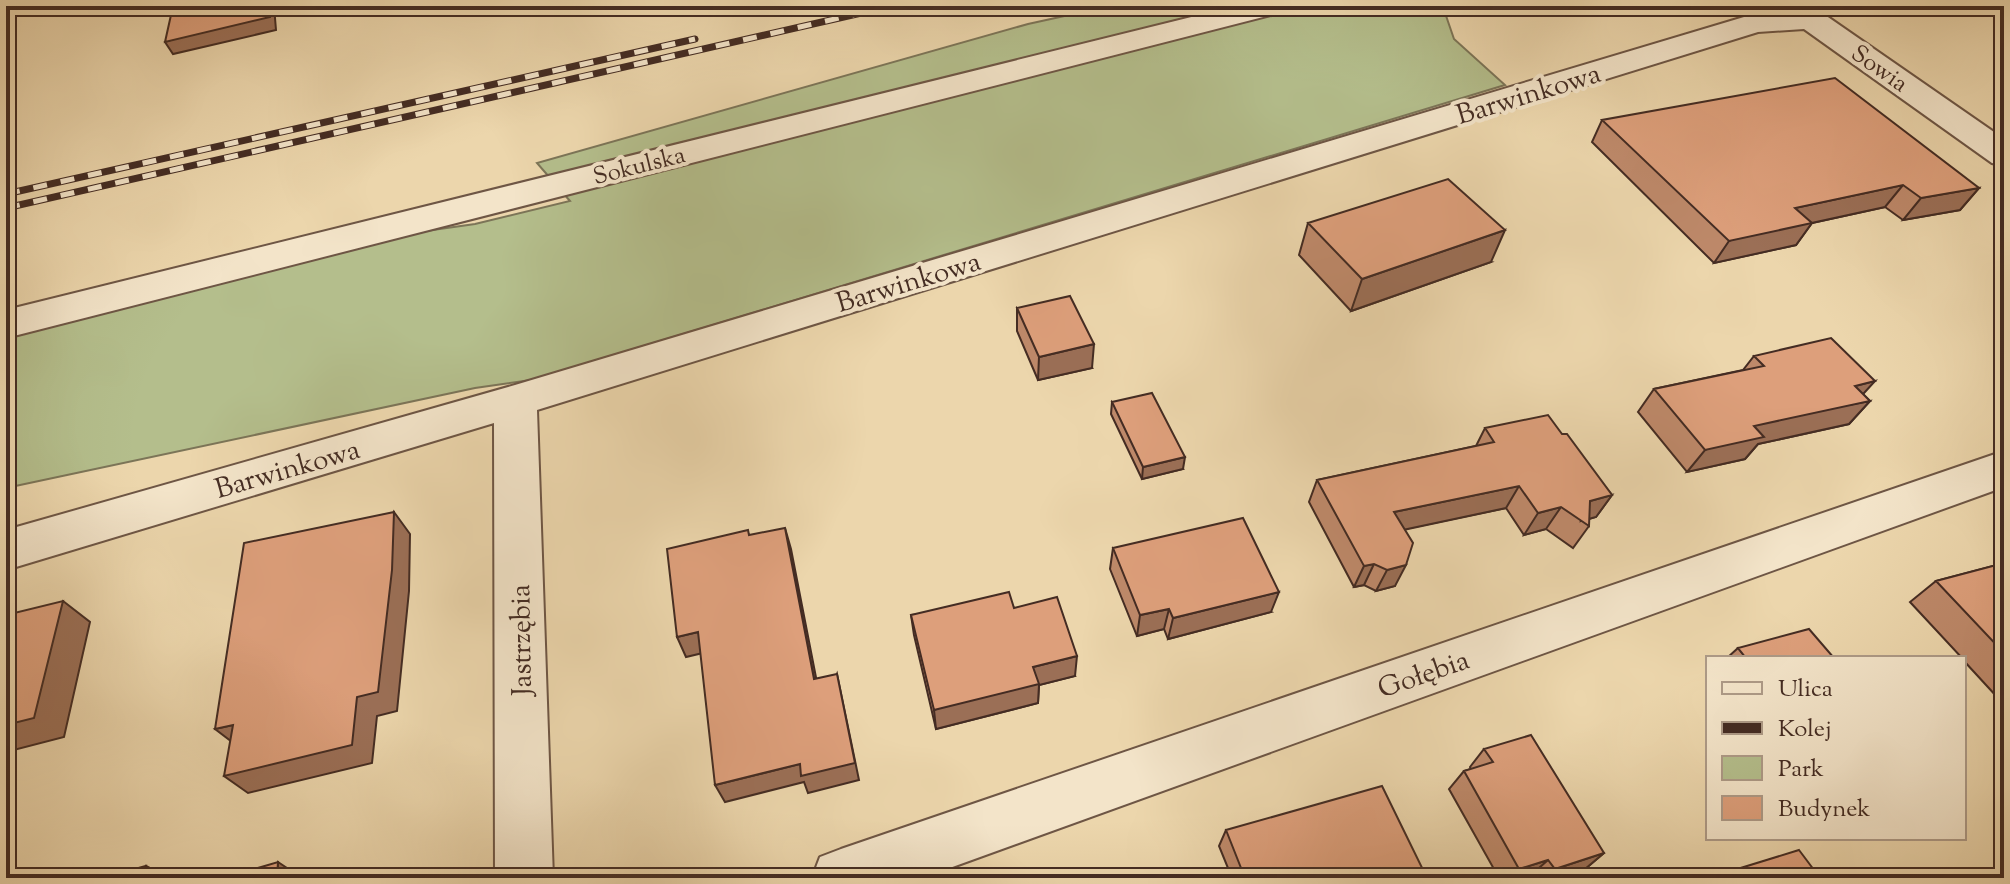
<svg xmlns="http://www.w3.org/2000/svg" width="2010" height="884" font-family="'Sorts Mill Goudy',serif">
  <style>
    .green { fill: #b4be8c; stroke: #7c7558; stroke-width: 2 }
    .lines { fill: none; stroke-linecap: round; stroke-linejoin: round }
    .minor-casing { stroke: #6e5645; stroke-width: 4 }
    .minor { fill: #f3e4c9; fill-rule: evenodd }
    .rail-casing { stroke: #442c23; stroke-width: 7 }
    .rail { stroke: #f3e4c9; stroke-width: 5; stroke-dasharray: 14; stroke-linecap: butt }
    .wall { fill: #be896a; stroke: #442c23; stroke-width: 2 }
    .shaded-wall { fill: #9b6f56; stroke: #442c23; stroke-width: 2 }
    .building { fill: #dd9f7b; stroke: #442c23; stroke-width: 2 }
    .labels { text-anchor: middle; stroke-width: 8; stroke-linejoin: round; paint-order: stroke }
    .far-street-label { font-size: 24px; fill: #442c23; stroke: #f3e4c9 }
    .street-label { font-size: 28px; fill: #442c23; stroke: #f3e4c9 }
  </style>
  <rect width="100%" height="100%" fill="#ecd6ac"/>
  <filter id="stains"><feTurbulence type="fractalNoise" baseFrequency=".0025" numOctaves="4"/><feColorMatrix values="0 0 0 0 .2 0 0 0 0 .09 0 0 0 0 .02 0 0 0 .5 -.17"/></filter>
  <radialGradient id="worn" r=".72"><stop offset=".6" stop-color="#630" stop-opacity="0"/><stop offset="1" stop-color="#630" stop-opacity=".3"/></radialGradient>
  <path class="green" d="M 1110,6 L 1447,6 L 1443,7 L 1454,39 L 1505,85 L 531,380 L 475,388 L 6,488 L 6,333 L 376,238 L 475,224 L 570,201 L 537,163 L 1028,24 Z"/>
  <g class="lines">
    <defs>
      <path id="minor" d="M 1236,6 L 1287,6 L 1283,12 L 6,338 L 6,310 Z
        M 1777,6 L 1812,6 L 2004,139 L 2004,166 L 1992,163 L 1804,29 L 1758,32 L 537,410 L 553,878 L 495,878 L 494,423 L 6,570 L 6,530 L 515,385 L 1744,17 L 1781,12 Z
        M 2004,451 L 2004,487 L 922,878 L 812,878 L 820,857 L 841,849 Z"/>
    </defs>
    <use href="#minor" class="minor-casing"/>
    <use href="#minor" class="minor"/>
    <defs>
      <path id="rail" d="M 6,194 L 695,39
        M 6,208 L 892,6"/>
    </defs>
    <use href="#rail" class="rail-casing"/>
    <use href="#rail" class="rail"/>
  </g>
  <path class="wall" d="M 1602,120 L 1979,188 L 1960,210 L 1903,220 L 1885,207 L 1812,223 L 1796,245 L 1714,263 L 1592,142 Z
    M 1308,223 L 1491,262 L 1351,311 L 1299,255 Z
    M 2004,299 L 2004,315 L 1996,307 Z
    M 1017,308 L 1092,368 L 1038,380 L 1017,331 Z
    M 1754,356 L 1863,394 L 1870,401 L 1849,424 L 1758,444 L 1745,459 L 1687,472 L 1638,412 L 1654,389 L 1743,370 Z
    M 1112,402 L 1183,469 L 1142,479 L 1111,414 Z
    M 1485,428 L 1562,434 L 1612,495 L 1596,517 L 1589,519 L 1589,526 L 1573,548 L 1546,529 L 1524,535 L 1506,508 L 1405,529 L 1395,586 L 1376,591 L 1364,585 L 1354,587 L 1309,502 L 1317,480 L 1476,446 Z
    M 1113,548 L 1271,612 L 1168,639 L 1164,629 L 1137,636 L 1110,569 Z
    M 2004,563 L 2004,696 L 1998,698 L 1964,661 L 1964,658 L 1962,658 L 1910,602 L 1936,581 Z
    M 1014,608 L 1075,676 L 1039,685 L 1038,703 L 936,729 L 914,635 L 911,615 Z
    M 1738,648 L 1746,658 L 1727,658 Z
    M 1484,749 L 1604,853 L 1585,869 L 1556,878 L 1533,878 L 1531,875 L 1522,878 L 1499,878 L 1449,789 L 1464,771 L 1471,769 L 1470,767 Z
    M 1226,830 L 1427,878 L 1232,878 L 1219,846 Z"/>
  <path class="shaded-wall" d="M 269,6 L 274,6 L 276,30 L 173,54 L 165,42 Z
    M 1903,185 L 1885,207 L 1812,223 L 1796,245 L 1714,263 L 1729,241 L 1795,208 Z
    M 1979,188 L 1960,210 L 1903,220 L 1921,198 Z
    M 1505,230 L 1491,262 L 1351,311 L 1362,279 Z
    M 1094,344 L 1092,368 L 1038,380 L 1039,357 Z
    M 1875,381 L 1854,404 L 1870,401 L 1849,424 L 1758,444 L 1745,459 L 1687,472 L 1705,450 L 1754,426 L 1855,386 Z
    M 1185,457 L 1183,469 L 1142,479 L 1143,467 Z
    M 1519,486 L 1506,508 L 1384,534 L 1394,512 Z
    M 1612,495 L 1596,517 L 1581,521 L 1590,501 Z
    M 1561,507 L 1546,529 L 1524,535 L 1538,513 Z
    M 394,512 L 410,534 L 409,591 L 397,711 L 377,716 L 372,763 L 248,793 L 224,776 L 357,697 Z
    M 785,528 L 791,549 L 820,698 L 814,679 Z
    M 1374,564 L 1364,585 L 1354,587 L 1364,566 Z
    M 1406,565 L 1395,586 L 1376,591 L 1387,570 Z
    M 1279,592 L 1271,612 L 1168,639 L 1173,618 Z
    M 63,601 L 90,622 L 64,737 L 6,752 L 6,725 Z
    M 1169,609 L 1164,629 L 1137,636 L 1140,615 Z
    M 698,632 L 707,652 L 686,657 L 677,637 Z
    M 1077,656 L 1075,676 L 1039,685 L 1038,703 L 936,729 L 934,710 L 1033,667 Z
    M 837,674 L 859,780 L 808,793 L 804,782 L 725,802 L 715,785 L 800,764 Z
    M 233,725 L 240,748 L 215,729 Z
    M 1604,853 L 1585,869 L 1556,878 L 1544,878 L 1555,869 Z
    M 1548,860 L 1531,875 L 1522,878 L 1510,878 L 1519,869 Z
    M 278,862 L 302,878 L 277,878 Z
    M 146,866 L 169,878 L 144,878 Z"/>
  <path class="building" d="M 173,6 L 269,6 L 270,17 L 165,42 Z
    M 1835,78 L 1979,188 L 1921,198 L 1903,185 L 1795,208 L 1812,223 L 1729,241 L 1602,120 Z
    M 1448,179 L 1505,230 L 1362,279 L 1308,223 Z
    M 1070,296 L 1094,344 L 1039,357 L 1017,308 Z
    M 1831,338 L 1875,381 L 1855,386 L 1870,401 L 1754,426 L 1764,437 L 1705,450 L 1654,389 L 1764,366 L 1754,356 Z
    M 1152,393 L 1185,457 L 1143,467 L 1112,402 Z
    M 1548,415 L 1562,434 L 1567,434 L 1612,495 L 1590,501 L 1589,526 L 1561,507 L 1538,513 L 1519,486 L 1394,512 L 1413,543 L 1406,565 L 1387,570 L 1374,564 L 1364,566 L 1317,480 L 1494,442 L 1485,428 Z
    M 394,512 L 392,570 L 378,692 L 357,697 L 352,745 L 224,776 L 233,725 L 215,729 L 244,543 Z
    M 1243,518 L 1279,592 L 1173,618 L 1169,609 L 1140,615 L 1113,548 Z
    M 785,528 L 814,679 L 837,674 L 855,763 L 801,776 L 800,764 L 715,785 L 698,632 L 677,637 L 667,549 L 748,530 L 749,535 Z
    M 2004,563 L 2004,653 L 1936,581 Z
    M 1009,592 L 1014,608 L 1057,597 L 1077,656 L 1033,667 L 1039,684 L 934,710 L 911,615 Z
    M 63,601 L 34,718 L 6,725 L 6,615 Z
    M 1809,629 L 1834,658 L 1746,658 L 1738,648 Z
    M 1531,735 L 1604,853 L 1555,869 L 1548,860 L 1519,869 L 1464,771 L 1493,762 L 1484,749 Z
    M 1382,786 L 1427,878 L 1245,878 L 1226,830 Z
    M 1799,850 L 1820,878 L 1708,878 Z
    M 278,862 L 277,878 L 224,878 Z
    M 146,866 L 144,878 L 102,878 Z"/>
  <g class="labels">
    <g class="far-street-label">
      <text transform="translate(1880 68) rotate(35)" y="8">Sowia</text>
      <text transform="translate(639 165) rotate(-14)" y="8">Sokulska</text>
    </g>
    <g class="street-label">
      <text transform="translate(1528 93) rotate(-17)" y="10">Barwinkowa</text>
      <text transform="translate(908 281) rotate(-17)" y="10">Barwinkowa</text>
      <text transform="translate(287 468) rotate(-16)" y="10">Barwinkowa</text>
      <text transform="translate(520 640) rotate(-91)" y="10">Jastrzębia</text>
      <text transform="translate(1423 673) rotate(-19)" y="10">Gołębia</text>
    </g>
  </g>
  <rect width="2010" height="884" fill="none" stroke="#ecd6ac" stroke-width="32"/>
  <rect x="8" y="8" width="1994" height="868" fill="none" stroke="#442c23" stroke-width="4"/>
  <rect x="16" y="16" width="1978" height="852" fill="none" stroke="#442c23" stroke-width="2"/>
  <rect x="1706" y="656" width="260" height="184" fill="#f3e4c9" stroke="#ad9a87" stroke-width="2"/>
  <rect x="1722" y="682" width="40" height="12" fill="#f3e4c9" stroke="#ad9a87" stroke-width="2"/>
  <text x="1778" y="696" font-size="24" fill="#442c23">Ulica</text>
  <rect x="1722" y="722" width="40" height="12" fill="#442c23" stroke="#ad9a87" stroke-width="2"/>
  <text x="1778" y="736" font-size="24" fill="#442c23">Kolej</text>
  <rect x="1722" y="756" width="40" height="24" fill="#b4be8c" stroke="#ad9a87" stroke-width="2"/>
  <text x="1778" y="776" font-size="24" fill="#442c23">Park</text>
  <rect x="1722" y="796" width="40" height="24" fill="#dd9f7b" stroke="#ad9a87" stroke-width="2"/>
  <text x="1778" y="816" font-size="24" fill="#442c23">Budynek</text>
  <rect width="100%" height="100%" filter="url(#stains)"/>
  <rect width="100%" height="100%" fill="url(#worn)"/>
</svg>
